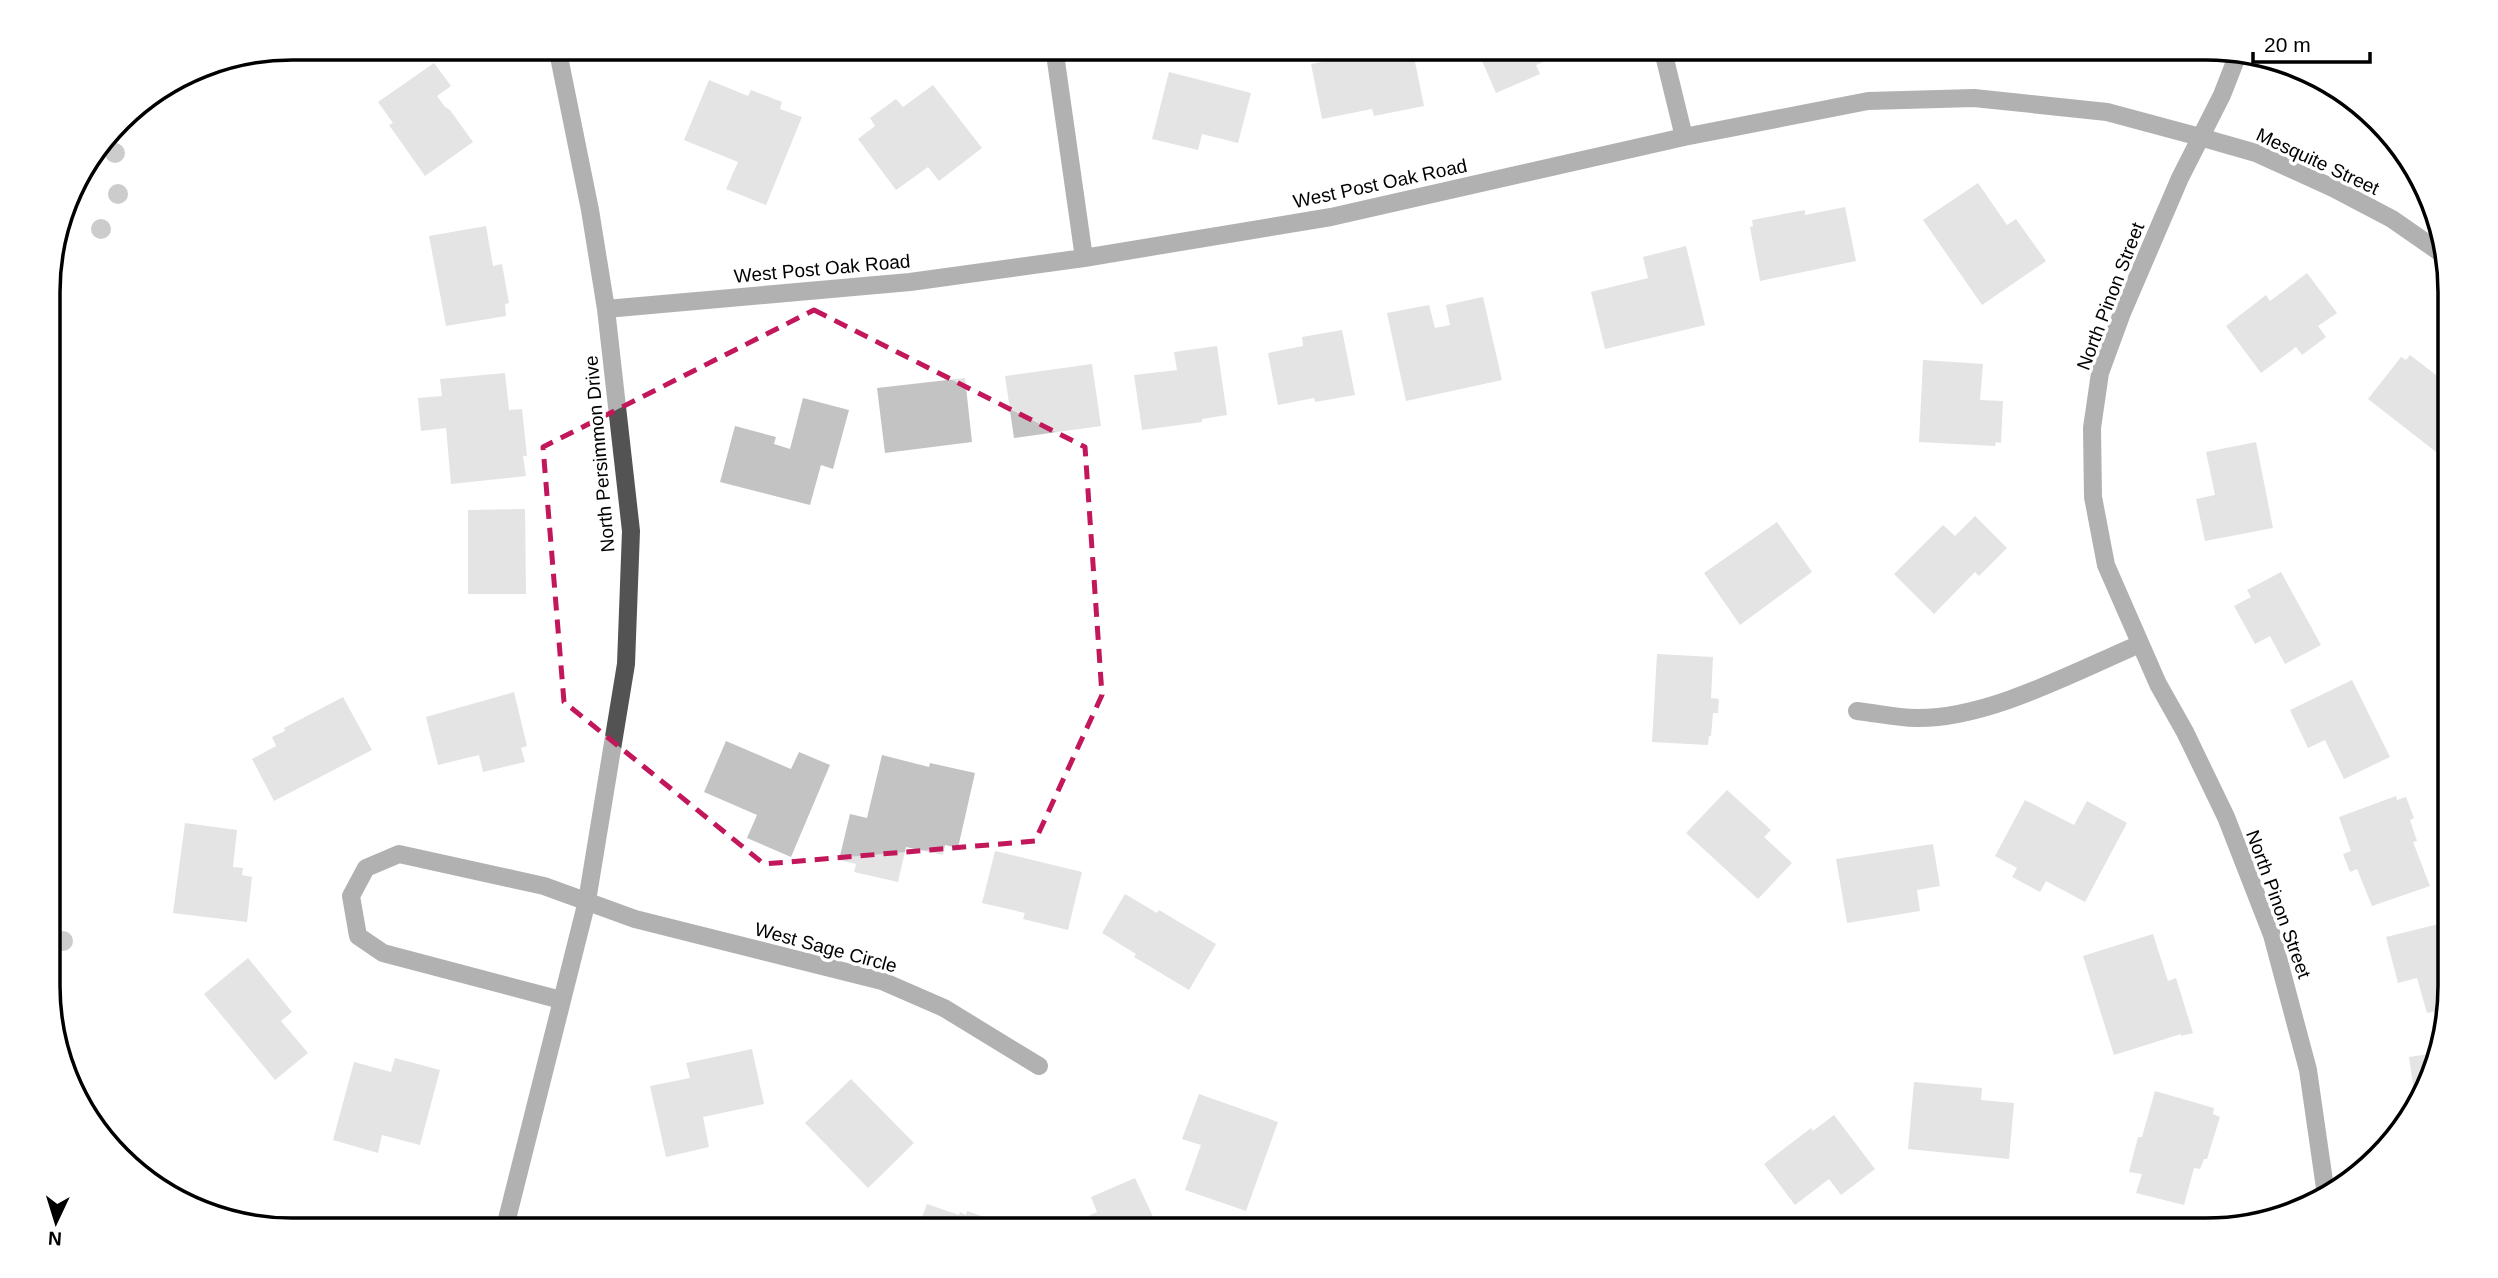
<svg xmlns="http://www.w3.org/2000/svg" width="2498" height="1278" font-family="Arial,sans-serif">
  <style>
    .building { fill: #c3c3c3 }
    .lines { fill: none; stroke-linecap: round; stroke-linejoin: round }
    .minor { stroke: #535353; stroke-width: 18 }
    .tree { fill: #8e8e8e }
    .marked { fill: none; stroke: #c2185b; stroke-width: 5; stroke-dasharray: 14 9; stroke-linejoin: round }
    .labels { text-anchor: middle; stroke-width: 7; stroke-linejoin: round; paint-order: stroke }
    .street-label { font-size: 19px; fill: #000; stroke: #fff }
    .rim { fill: none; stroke: #000; stroke-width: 3.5 }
  </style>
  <rect width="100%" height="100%" fill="#fff"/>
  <path class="building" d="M 1395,47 L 1412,47 L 1424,106 L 1374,116 L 1372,109 L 1322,119 L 1311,64 Z
    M 1476,47 L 1578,47 L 1536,65 L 1540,74 L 1496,93 Z
    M 434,63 L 451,86 L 437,96 L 445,107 L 450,110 L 473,142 L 425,176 L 389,125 L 393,123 L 378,102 Z
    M 1169,72 L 1251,93 L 1238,143 L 1202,134 L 1198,150 L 1152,139 Z
    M 709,80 L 748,96 L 751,90 L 782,102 L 780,109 L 802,117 L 766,205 L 726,189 L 738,162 L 684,140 Z
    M 933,85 L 982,148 L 939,181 L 928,167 L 896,190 L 858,139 L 875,126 L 870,118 L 896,99 L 903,107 Z
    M 1978,183 L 2007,225 L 2016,219 L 2046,261 L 1982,305 L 1923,220 Z
    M 1845,207 L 1856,261 L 1760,281 L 1750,227 L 1753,226 L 1752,220 L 1805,210 L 1805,215 Z
    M 486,226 L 493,266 L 502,264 L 509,303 L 505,304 L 506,316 L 446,326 L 429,236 Z
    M 1686,246 L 1705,325 L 1605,349 L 1591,292 L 1648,278 L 1643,257 Z
    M 2307,273 L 2337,313 L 2318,326 L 2326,337 L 2302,355 L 2296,347 L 2261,373 L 2226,326 L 2266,295 L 2270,301 Z
    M 1483,297 L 1502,380 L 1406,401 L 1387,313 L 1429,305 L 1435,328 L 1450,325 L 1446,305 Z
    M 1342,330 L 1355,395 L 1315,402 L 1314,398 L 1278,405 L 1268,353 L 1303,346 L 1302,337 Z
    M 1217,346 L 1227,415 L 1202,419 L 1202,422 L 1142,430 L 1134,375 L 1177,370 L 1174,352 Z
    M 2410,355 L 2449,385 L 2449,462 L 2368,399 L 2401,357 L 2406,360 Z
    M 1923,360 L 1983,364 L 1980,400 L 2003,401 L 2001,443 L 1996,442 L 1995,446 L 1919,442 Z
    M 1092,364 L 1101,426 L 1014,438 L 1005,376 Z
    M 505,373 L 509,410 L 522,409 L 527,456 L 523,456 L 526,476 L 451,484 L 446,428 L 421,431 L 418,398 L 442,396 L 440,379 Z
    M 965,378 L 972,442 L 885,453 L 877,388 Z
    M 803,398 L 849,410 L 833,469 L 821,465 L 810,505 L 720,482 L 735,426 L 776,437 L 774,444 L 790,449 Z
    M 2256,442 L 2273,528 L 2205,541 L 2196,499 L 2215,495 L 2206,452 Z
    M 525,509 L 526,594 L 468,594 L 468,510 Z
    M 1975,516 L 2007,548 L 1979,576 L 1975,572 L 1934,614 L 1894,574 L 1943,525 L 1955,536 Z
    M 1777,522 L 1812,572 L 1740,625 L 1704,573 Z
    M 2281,572 L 2321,645 L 2285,664 L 2270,636 L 2255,644 L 2234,606 L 2251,597 L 2247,590 Z
    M 1657,654 L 1713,657 L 1711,698 L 1719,699 L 1718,713 L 1713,713 L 1711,736 L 1709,736 L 1708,745 L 1652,742 Z
    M 2352,680 L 2390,757 L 2344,779 L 2325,740 L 2308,748 L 2290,710 Z
    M 514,692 L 527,746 L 521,748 L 525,762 L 483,772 L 479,755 L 438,765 L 426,717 Z
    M 343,697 L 372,750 L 274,801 L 252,759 L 276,746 L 272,737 L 285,731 L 284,728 Z
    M 726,741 L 791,769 L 799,752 L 830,765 L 791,857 L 747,838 L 757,815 L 704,792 Z
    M 882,755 L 929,767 L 930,763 L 975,773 L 958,848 L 945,845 L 943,855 L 906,847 L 898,882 L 854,872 L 856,864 L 839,860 L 850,814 L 867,818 Z
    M 1727,790 L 1771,830 L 1764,837 L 1792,863 L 1758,899 L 1686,833 Z
    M 2396,796 L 2397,800 L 2406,797 L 2414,818 L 2410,820 L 2417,841 L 2413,842 L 2430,886 L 2372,906 L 2357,869 L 2350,872 L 2343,854 L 2351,851 L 2339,817 Z
    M 2025,800 L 2074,825 L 2087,801 L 2127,823 L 2085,902 L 2046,881 L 2040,892 L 2012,877 L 2017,868 L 1995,856 Z
    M 185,823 L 237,830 L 233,867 L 243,868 L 242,875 L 252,877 L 247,922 L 173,913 Z
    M 1933,844 L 1940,886 L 1917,890 L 1920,911 L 1847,923 L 1836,859 Z
    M 995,851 L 1082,872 L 1068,930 L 1023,919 L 1025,913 L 982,903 Z
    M 1125,894 L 1157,913 L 1159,910 L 1216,944 L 1189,990 L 1134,957 L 1136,954 L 1102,933 Z
    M 2451,921 L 2451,987 L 2446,1009 L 2427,1013 L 2417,978 L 2398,983 L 2386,937 Z
    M 2153,934 L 2168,981 L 2176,978 L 2193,1033 L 2181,1036 L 2181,1034 L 2114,1055 L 2083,956 Z
    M 248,958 L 292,1012 L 281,1021 L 308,1053 L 275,1080 L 204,994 Z
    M 752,1049 L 764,1104 L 703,1117 L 709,1147 L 666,1157 L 650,1086 L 690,1078 L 686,1063 Z
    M 2435,1053 L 2426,1094 L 2416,1105 L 2409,1057 Z
    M 395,1058 L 440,1070 L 420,1145 L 382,1135 L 378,1153 L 333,1140 L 354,1062 L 391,1072 Z
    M 851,1079 L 914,1143 L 868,1188 L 805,1123 Z
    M 1914,1082 L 1982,1088 L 1981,1100 L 2014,1103 L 2009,1159 L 1908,1149 Z
    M 2155,1091 L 2214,1108 L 2213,1114 L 2220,1117 L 2207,1159 L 2204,1159 L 2200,1169 L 2194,1168 L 2184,1205 L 2136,1193 L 2142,1174 L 2129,1172 L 2138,1137 L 2142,1137 Z
    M 1199,1094 L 1278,1122 L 1246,1211 L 1185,1190 L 1201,1145 L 1182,1139 Z
    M 1834,1115 L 1875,1169 L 1841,1195 L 1829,1179 L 1795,1205 L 1764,1164 L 1811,1128 L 1813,1131 Z
    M 1135,1178 L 1155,1221 L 1138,1231 L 1056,1231 L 1097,1212 L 1091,1197 Z
    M 927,1204 L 959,1215 L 960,1212 L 966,1215 L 967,1211 L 1015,1228 L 1014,1231 L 917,1231 Z"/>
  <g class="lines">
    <path class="minor" d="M 1054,47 L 1084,258
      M 1662,47 L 1684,137
      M 2238,54 L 2222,95 L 2180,178 L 2122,313 L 2100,373 L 2092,428 L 2093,497 L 2106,565 L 2158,684 L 2185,732 L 2226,817 L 2272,935 L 2308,1070 L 2326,1195
      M 606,309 L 910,282 L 1084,258 L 1331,217 L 1684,137 L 1868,101 L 1974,98 L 2107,112 L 2200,137 L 2256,153 L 2333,188 L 2392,219 L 2448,258
      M 1857,711 C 1876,713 1896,718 1916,718 C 1988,719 2074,672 2140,644
      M 561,1000 L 383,953 L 358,936 L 351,896 L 366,868 L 399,854 L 544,886 L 635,919 L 882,981 L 944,1008 L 1039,1066
      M 504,1231 L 587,901 L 626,664 L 631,531 L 606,309 L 590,210 L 557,47"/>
  </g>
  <g class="tree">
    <circle cx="115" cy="153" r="10"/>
    <circle cx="118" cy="194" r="10"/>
    <circle cx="101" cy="229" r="10"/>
    <circle cx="63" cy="941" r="10"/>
  </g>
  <path d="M0 0H2498V1278H0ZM 814,310 L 1085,447 L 1102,695 L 1035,841 L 764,864 L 564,702 L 543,447 Z" fill="#fff" fill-opacity=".55" fill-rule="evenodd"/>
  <path class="marked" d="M 814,310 L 1085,447 L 1102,695 L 1035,841 L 764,864 L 564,702 L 543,447 Z"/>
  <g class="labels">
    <g class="street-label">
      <text transform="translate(2318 161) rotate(25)" y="7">Mesquite Street</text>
      <text transform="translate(1380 183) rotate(-12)" y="7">West Post Oak Road</text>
      <text transform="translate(822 268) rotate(-5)" y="7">West Post Oak Road</text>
      <text transform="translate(2110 296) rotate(-69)" y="7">North Pinon Street</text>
      <text transform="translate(599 454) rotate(-95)" y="7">North Persimmon Drive</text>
      <text transform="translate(2279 904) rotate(70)" y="7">North Pinon Street</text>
      <text transform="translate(826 947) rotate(15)" y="7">West Sage Circle</text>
    </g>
  </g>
  <path d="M0 0H2498V1278H0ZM292 60H2206A232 232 0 0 1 2438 292V986A232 232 0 0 1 2206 1218H292A232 232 0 0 1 60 986V292A232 232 0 0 1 292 60Z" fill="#fff" fill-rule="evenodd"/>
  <path class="rim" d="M292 60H2206A232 232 0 0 1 2438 292V986A232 232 0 0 1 2206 1218H292A232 232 0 0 1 60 986V292A232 232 0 0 1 292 60Z"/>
  <g transform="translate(56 1222) rotate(184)" stroke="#ffffff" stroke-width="5" paint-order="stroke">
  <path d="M0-5L12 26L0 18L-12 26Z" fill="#000000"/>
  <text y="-10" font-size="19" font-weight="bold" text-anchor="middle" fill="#000000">N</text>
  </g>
  <path d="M2253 52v10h117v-10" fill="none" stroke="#000000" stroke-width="3.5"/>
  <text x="2264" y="52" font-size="21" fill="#000000" stroke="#ffffff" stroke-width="5" paint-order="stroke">20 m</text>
</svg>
